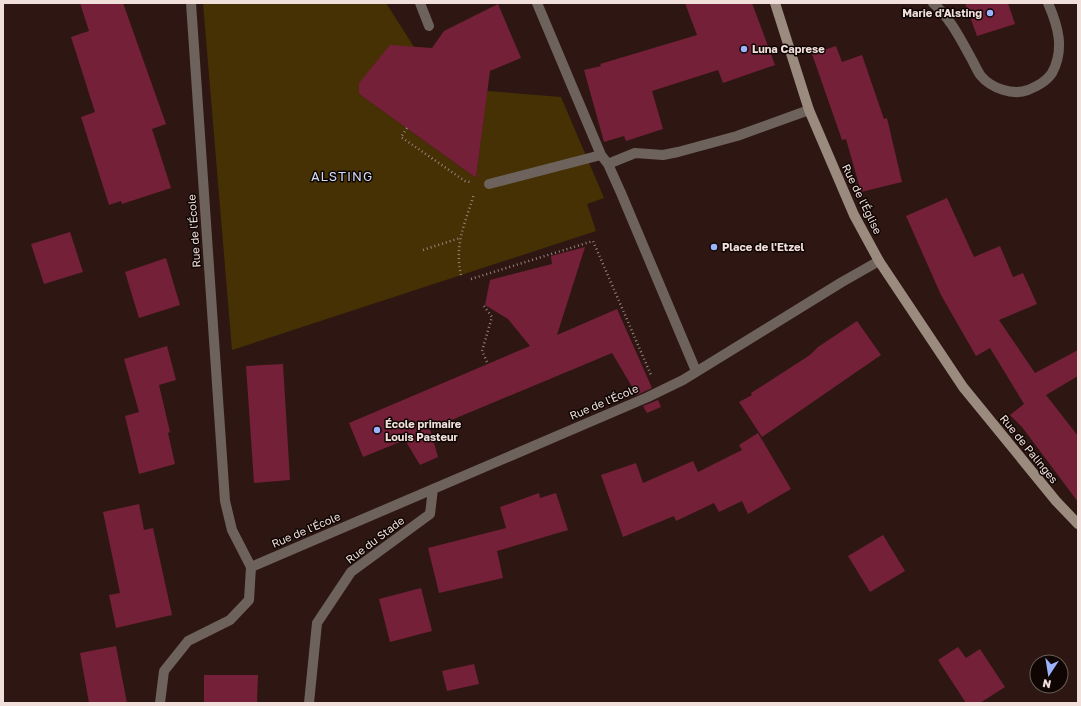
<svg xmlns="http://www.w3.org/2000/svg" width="1081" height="706" font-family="'Golos Text',sans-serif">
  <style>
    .green { fill: #463104 }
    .building { fill: #732038 }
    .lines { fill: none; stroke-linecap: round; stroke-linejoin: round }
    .path { stroke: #97837f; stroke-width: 2.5; stroke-dasharray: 1 3; stroke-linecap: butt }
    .service { stroke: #6d635c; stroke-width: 10 }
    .minor { stroke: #6d635c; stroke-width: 10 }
    .secondary { stroke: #9b8b7f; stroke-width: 10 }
    .poi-dot { fill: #9cb4fd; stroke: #0f0604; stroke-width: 1.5 }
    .labels { text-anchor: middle; stroke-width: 3; stroke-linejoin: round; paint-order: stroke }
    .poi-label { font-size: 11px; font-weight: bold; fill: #f0dfdb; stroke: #0f0604; text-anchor: start }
    .street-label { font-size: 11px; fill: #f0dfdb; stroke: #0f0604 }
    .quarter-label { font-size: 13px; letter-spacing: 1px; fill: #d0daf6; stroke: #0f0604 }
  </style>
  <rect width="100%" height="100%" fill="#2e1712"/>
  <path class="green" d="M 203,3 L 386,3 L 414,47 L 359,94 L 476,178 L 487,91 L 561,97 L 604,198 L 587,204 L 596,231 L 232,350 Z"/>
  <path class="building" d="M 80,3 L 123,3 L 166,124 L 152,129 L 171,188 L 122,204 L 121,201 L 109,205 L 81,117 L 95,112 L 71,37 L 89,31 Z
    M 685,3 L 752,3 L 775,65 L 723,83 L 718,70 L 652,91 L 663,129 L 626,141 L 624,136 L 604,142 L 584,70 L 601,66 L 600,64 L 697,35 Z
    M 965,3 L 1008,3 L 1015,24 L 977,36 Z
    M 498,4 L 521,58 L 490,71 L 476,178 L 359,94 L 359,83 L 390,45 L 432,48 L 444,31 Z
    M 836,46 L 842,62 L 862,55 L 884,119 L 887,118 L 902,182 L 861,192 L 846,139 L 842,140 L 812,54 Z
    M 947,198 L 974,257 L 1000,246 L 1013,277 L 1023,273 L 1037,304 L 999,320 L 1035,373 L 1078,350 L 1078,376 L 1046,395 L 1078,436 L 1078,502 L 1022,427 L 1010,415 L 1024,404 L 990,348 L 976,356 L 941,295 L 906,216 Z
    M 70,232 L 83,272 L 44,284 L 31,244 Z
    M 585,247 L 557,335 L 617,309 L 652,388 L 637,395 L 612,353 L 430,429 L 438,457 L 420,465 L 405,440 L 363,457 L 349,423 L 530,346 L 508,319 L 485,305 L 490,280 L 552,264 L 551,256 Z
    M 166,258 L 180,305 L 139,318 L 125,272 Z
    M 857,321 L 881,355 L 762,437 L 739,402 L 752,395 L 751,393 L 810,355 L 818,347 Z
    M 167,346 L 176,380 L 159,385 L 170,432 L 168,433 L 175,464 L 139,474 L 125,416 L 139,412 L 124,359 Z
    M 283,364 L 290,480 L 254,483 L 246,366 Z
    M 658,400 L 661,407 L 647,413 L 643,406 Z
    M 758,433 L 791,489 L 748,514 L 742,501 L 719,512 L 714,503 L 676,521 L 674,516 L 623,537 L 601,475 L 636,463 L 643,483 L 693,461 L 698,472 L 742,450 L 739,445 Z
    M 539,493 L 540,498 L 556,493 L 568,530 L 497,551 L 503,578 L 439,593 L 428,548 L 506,528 L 500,507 Z
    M 139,504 L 144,530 L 153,528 L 172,615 L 116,628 L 109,595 L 120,593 L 103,512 Z
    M 883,535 L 905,571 L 870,592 L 848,556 Z
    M 421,588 L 432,631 L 390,642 L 379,599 Z
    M 116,646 L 127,703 L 89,703 L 80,653 Z
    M 958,647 L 966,658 L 980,649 L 1005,687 L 980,703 L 966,703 L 938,660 Z
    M 474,664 L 479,684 L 447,691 L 442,671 Z
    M 204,675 L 258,675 L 257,703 L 204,703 Z"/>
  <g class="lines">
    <path class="path" d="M 407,128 L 401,137 L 465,181 L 470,182
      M 423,250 L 460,238
      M 461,275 C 454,244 465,224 474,194
      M 471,279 L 593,241 L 651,375
      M 484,306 L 492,317 L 482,351 L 488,364"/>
    <path class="service" d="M 420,3 L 429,26
      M 537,3 L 601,155 L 608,164 L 621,193 L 696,371
      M 608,164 L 635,153 L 663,155 L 678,152 L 737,136 L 809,110
      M 489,184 L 601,155"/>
    <path class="minor" d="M 933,3 C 950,18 960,38 971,58 C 974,63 977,71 981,76 C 991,88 1013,96 1028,90 C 1037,86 1046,82 1052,73 C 1065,49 1058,26 1048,3
      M 251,567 L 648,397 L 683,380 L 842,282 L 879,261
      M 160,703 L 164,671 L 188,641 L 230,620 L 249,600 L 251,567 L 232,530 L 225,501 L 191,3
      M 309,703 L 317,623 L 351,572 L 430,514 L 433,489"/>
    <path class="secondary" d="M 775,3 L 809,110 L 854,215 L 879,261 L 963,387 L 1056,501 L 1078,524"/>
  </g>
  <g class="poi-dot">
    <circle cx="990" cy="13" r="4"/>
    <circle cx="744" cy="49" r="4"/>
    <circle cx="714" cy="247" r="4"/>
    <circle cx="377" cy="430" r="4"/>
  </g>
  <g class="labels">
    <g class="poi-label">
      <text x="982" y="17" text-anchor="end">Marie d'Alsting</text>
      <text x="752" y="53">Luna Caprese</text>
      <text x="722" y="251">Place de l'Etzel</text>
      <text x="385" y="428">École primaire<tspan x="385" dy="13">Louis Pasteur</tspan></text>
    </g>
    <g class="street-label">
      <text transform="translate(862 199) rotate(64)" y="4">Rue de l'Église</text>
      <text transform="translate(194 231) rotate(-94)" y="4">Rue de l'École</text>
      <text transform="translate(604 402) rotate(-23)" y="4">Rue de l'École</text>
      <text transform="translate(1029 449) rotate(51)" y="4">Rue de Palinges</text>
      <text transform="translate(306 530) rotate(-23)" y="4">Rue de l'École</text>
      <text transform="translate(375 540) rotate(-37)" y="4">Rue du Stade</text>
    </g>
    <g class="quarter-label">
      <text x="342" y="181">ALSTING</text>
    </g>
  </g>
  <rect width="1081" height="706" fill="none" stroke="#f0dfdb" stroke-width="8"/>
  <g transform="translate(1049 674) rotate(192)"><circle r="19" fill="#0f0604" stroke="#695d5a"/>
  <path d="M0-3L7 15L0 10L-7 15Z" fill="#9cb4fd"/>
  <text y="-6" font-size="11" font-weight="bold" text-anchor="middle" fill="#f0dfdb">N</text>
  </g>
</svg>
